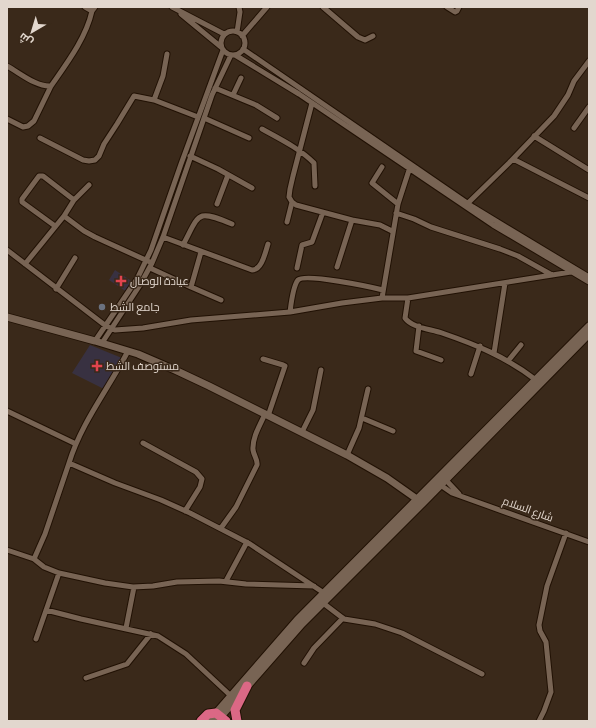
<svg xmlns="http://www.w3.org/2000/svg" width="596" height="728" font-family="Commissioner,Cairo,sans-serif">
  <style>
    .medical { fill: #383141 }
    .lines { fill: none; stroke-linecap: round; stroke-linejoin: round }
    .street-casing { stroke: #211104; stroke-width: 7 }
    .secondary-casing { stroke: #211104; stroke-width: 9 }
    .highway-casing { stroke: #211104; stroke-width: 11 }
    .street { stroke: #786454; stroke-width: 5 }
    .secondary { stroke: #786454; stroke-width: 7 }
    .highway { stroke: #db6885; stroke-width: 9 }
    .health-dot { fill: #e0444e; stroke: #3a291a; stroke-width: 1.5 }
    .worship-dot { fill: #6b7280; stroke: #3a291a; stroke-width: 1.5 }
    .labels { text-anchor: middle; stroke-width: 3; stroke-linejoin: round; paint-order: stroke }
    .poi-label { font-size: 11px; fill: #e2d7ce; stroke: #3a291a; text-anchor: start }
    .street-label { font-size: 11px; fill: #e2d7ce; stroke: #3a291a }
  </style>
  <rect width="100%" height="100%" fill="#3a291a"/>
  <path class="medical" d="M 115,270 L 133,282 L 127,292 L 109,280 Z
    M 90,345 L 122,358 L 104,389 L 72,373 Z"/>
  <g class="lines">
    <defs>
      <path id="street" d="M 85,7 L 92,11 L 95,7
        M 172,7 L 224,34
        M 323,7 L 358,37 L 365,40 L 373,36
        M 447,7 L 455,12 L 457,11 L 459,7
        M 181,14 L 221,47
        M221 43a12 12 0 1 1 24 0a12 12 0 1 1-24 0Z
        M 237,32 L 240,12 L 239,7
        M 242,36 L 267,7
        M 243,49 L 473,207 L 589,277
        M 167,54 L 163,76 L 154,100 L 198,117
        M 235,55 L 299,94 L 493,225 L 589,282
        M 7,66 C 20,73 36,87 51,86 C 67,63 86,38 92,11
        M 215,88 L 256,105 L 277,118
        M 233,95 L 241,78
        M 312,103 L 293,176 L 290,189 L 289,197 L 292,202 L 296,205 L 352,220 L 380,225 L 392,231
        M 204,118 L 249,138
        M 7,119 L 23,127 L 28,126 L 34,121 L 51,86
        M 574,128 L 589,107
        M 262,129 C 280,139 299,148 314,163 L 315,186
        M 534,136 L 589,170
        M 40,138 L 83,160 L 89,161 L 95,160 L 99,156 L 104,144 L 117,124 L 134,96 L 154,100
        M 190,156 L 218,169 L 252,188
        M 513,159 L 589,198
        M 382,167 L 372,183 L 398,204
        M 74,200 L 89,185
        M 468,203 L 509,163 L 554,116 L 568,95 L 574,81 L 589,61
        M 217,204 L 228,175
        M 396,213 L 414,219 L 431,227 L 500,249 L 518,256 L 552,275
        M 287,222 L 292,202
        M 55,226 L 22,202 L 22,199 L 39,176 L 43,176 L 74,200 L 64,216
        M 163,237 L 252,270 C 262,270 265,253 268,244
        M 183,245 C 200,213 196,209 232,224
        M 7,250 L 106,326 L 115,330 L 143,328 L 191,320 L 290,312 L 342,303 L 382,298 L 408,298 L 571,272
        M 25,264 L 64,216 L 84,231 L 95,237 L 150,262
        M 337,267 L 352,220
        M 150,268 L 191,287 L 201,252
        M 297,268 L 302,245 L 312,242 L 323,212
        M 191,287 L 221,300
        M 56,289 L 75,258
        M 382,298 L 398,204 L 410,167
        M 408,298 L 405,318 C 412,328 431,329 442,333 C 477,345 506,357 536,380
        M 290,312 C 291,304 293,286 298,280 C 305,273 371,287 383,290
        M 419,326 L 416,351 L 441,360
        M 95,341 L 137,279 L 151,250 L 181,164 L 223,50
        M 102,343 L 140,285 L 152,263 L 163,237 L 212,95 L 231,55
        M 128,351 C 109,388 81,423 69,463 L 115,483 L 161,500 L 190,513 L 250,544 L 324,593
        M 494,353 L 505,283
        M 263,359 L 283,365 L 285,366 L 268,416
        M 508,361 L 521,345
        M 471,374 L 480,346
        M 7,411 L 76,444
        M 362,418 L 393,431
        M 302,432 L 313,410 L 321,370
        M 143,443 L 196,472 L 202,479 L 200,487 L 185,511
        M 347,455 L 359,428 L 368,389
        M 444,478 L 459,494
        M 439,484 L 452,493 L 589,542
        M 221,528 L 236,507 L 257,465 C 258,460 254,456 253,450 C 252,438 260,425 265,414
        M 7,550 L 34,559 L 44,567 L 59,573 L 105,583 L 133,587 L 153,586 L 177,582 L 219,581 L 246,584 L 314,586
        M 34,559 L 45,534 L 69,463
        M 226,581 L 247,542
        M 323,603 L 344,619 L 375,624 L 402,633 L 482,674
        M 46,610 L 81,619 L 158,636 L 186,654 L 231,696
        M 126,628 L 134,587
        M 36,639 L 59,573
        M 304,663 L 314,648 L 343,618
        M 86,678 L 127,664 L 151,634
        M 539,721 L 544,711 L 551,692 L 546,642 L 540,631 L 539,625 L 547,586 L 566,533"/>
      <path id="secondary" d="M 7,317 L 95,341 L 138,354 L 175,370 L 209,386 L 347,455 L 387,478 L 421,502
        M 209,721 L 297,620 L 589,326
        M 217,721 L 302,624 L 423,503 L 589,334"/>
      <path id="highway" d="M 201,721 L 208,714 L 216,713 L 226,721
        M 237,721 L 235,710 L 247,686"/>
    </defs>
    <use href="#street" class="street-casing"/>
    <use href="#secondary" class="secondary-casing"/>
    <use href="#highway" class="highway-casing"/>
    <use href="#street" class="street"/>
    <use href="#secondary" class="secondary"/>
    <use href="#highway" class="highway"/>
  </g>
  <g class="health-dot">
    <path d="M119 275h4v4h4v4h-4v4h-4v-4h-4v-4h4z"/>
    <path d="M95 360h4v4h4v4h-4v4h-4v-4h-4v-4h4z"/>
  </g>
  <circle class="worship-dot" cx="102" cy="307" r="4"/>
  <g class="labels">
    <g class="poi-label">
      <text x="130" y="285">عيادة الوصال</text>
      <text x="110" y="311">جامع الشط</text>
      <text x="106" y="370">مستوصف الشط</text>
    </g>
    <g class="street-label">
      <text transform="translate(528 509) rotate(20)" y="4">شارع السلام</text>
    </g>
  </g>
  <rect width="596" height="728" fill="none" stroke="#e2d7ce" stroke-width="16"/>
  <g transform="translate(32 32) rotate(218)" stroke="#3a291a" stroke-width="3" paint-order="stroke">
  <path d="M0-3L7 15L0 10L-7 15Z" fill="#e2d7ce"/>
  <text y="-6" font-size="11" font-weight="bold" text-anchor="middle" fill="#e2d7ce">ش</text>
  </g>
</svg>
